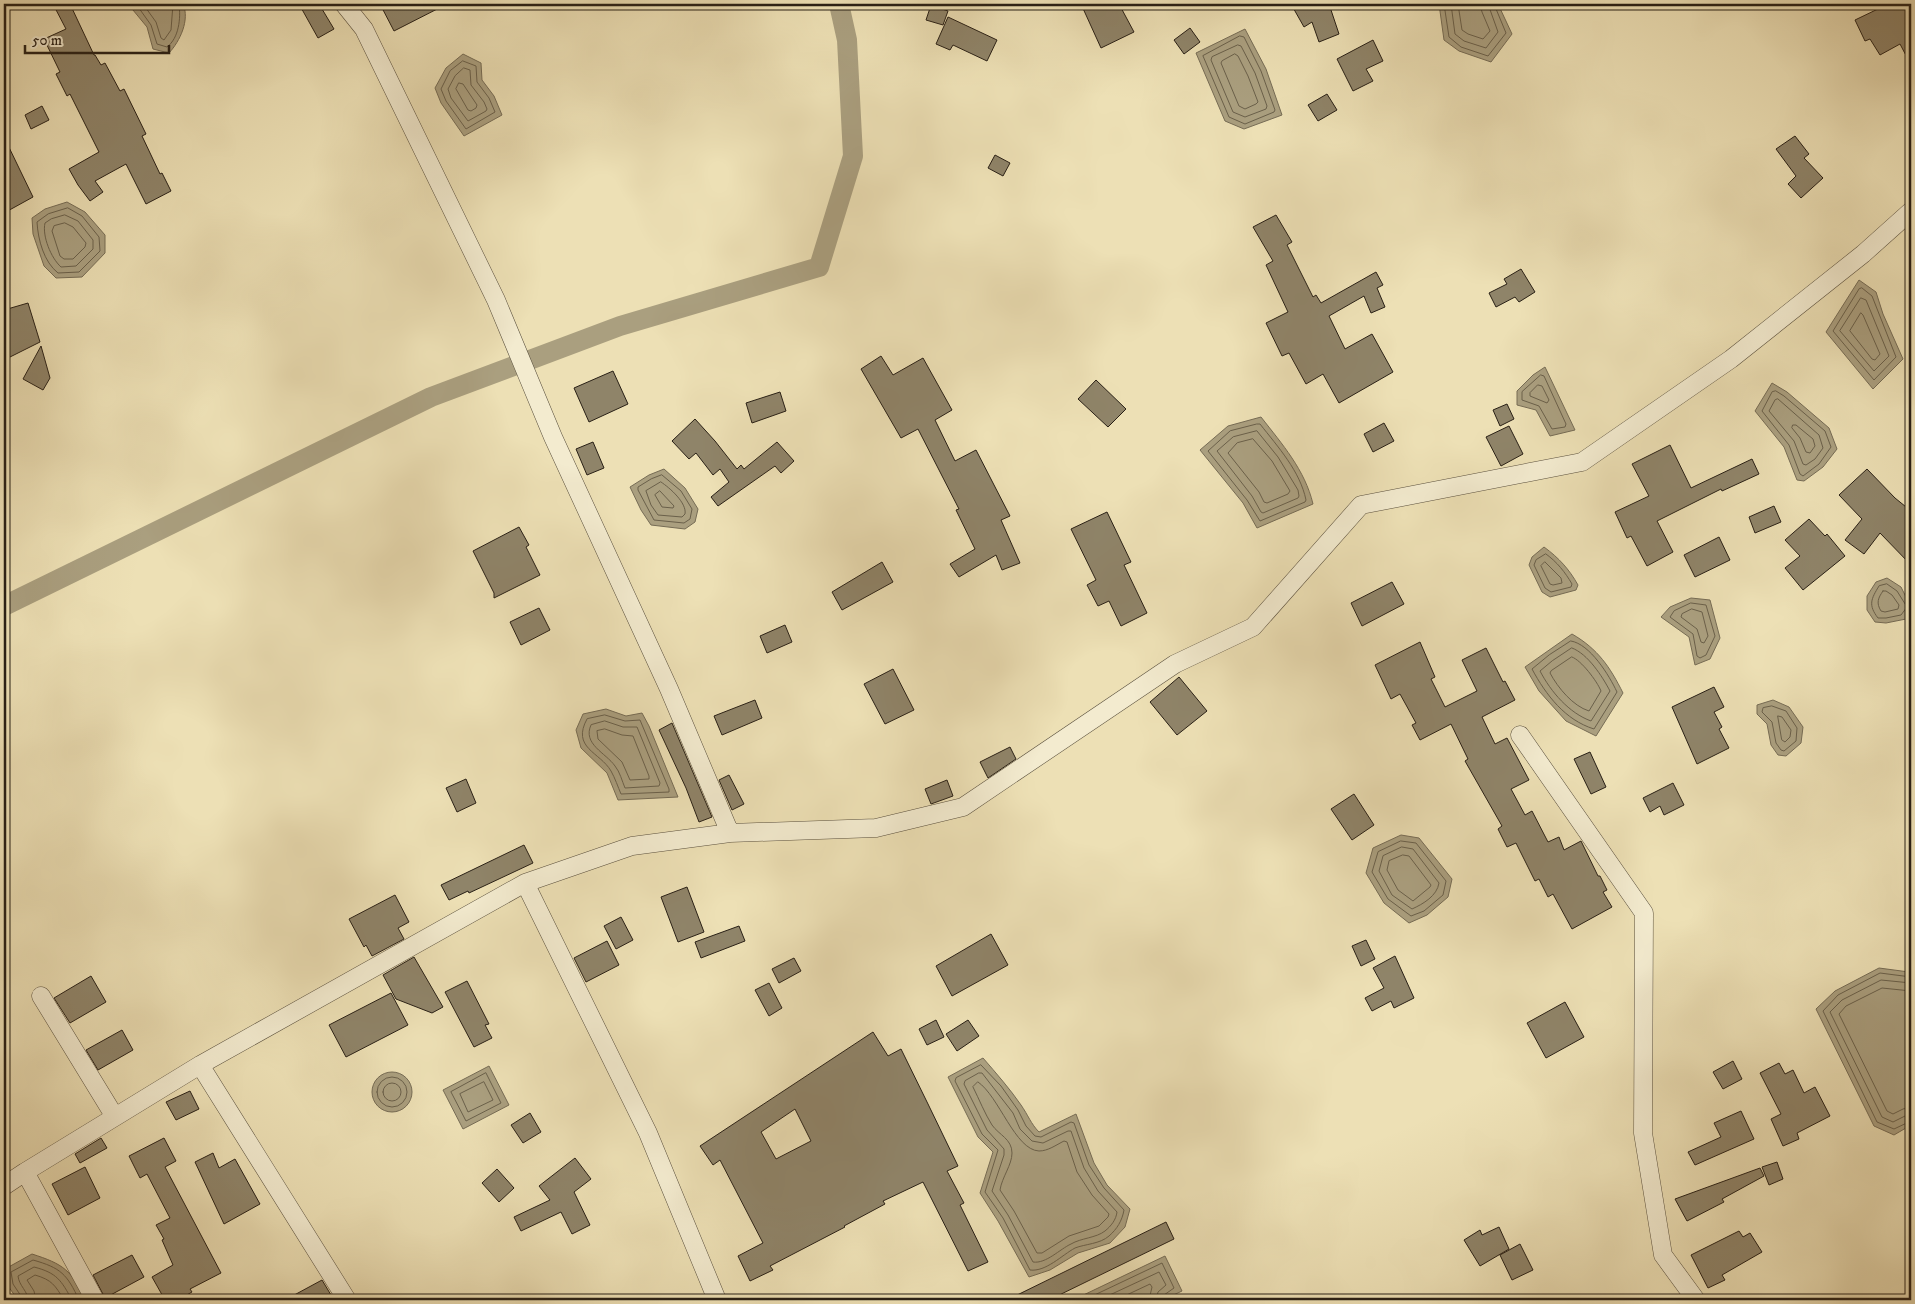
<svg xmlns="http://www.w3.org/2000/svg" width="1915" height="1304" font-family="'IM FELL DW Pica',serif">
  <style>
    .water { fill: #aa9f7f; stroke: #766c55 }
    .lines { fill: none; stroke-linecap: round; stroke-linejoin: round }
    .shore { stroke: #6a604a; stroke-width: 1 }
    .canal { stroke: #aa9f7f; stroke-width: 20 }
    .building { fill: #8f8469; stroke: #292016; fill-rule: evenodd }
    .street-casing { stroke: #5a503e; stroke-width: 19 }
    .street { stroke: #f3ebcf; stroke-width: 18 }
  </style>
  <rect width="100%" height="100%" fill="#ede0b5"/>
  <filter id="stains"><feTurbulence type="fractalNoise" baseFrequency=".004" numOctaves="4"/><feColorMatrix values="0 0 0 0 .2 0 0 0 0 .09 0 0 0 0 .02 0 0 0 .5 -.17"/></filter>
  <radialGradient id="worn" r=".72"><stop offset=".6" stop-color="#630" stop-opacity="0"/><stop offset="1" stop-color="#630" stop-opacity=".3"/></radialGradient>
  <path class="water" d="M 128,4 L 183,4 C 190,20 180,41 169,53 L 153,49 L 147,27 Z
    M 1439,4 L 1498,4 L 1512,34 L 1491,62 L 1459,51 L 1444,40 Z
    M 1245,29 L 1266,69 L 1282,115 L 1244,129 L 1225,121 L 1196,53 Z
    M 463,54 L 481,63 L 482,80 L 494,96 L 502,115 L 464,136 L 441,103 L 435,88 L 446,68 Z
    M 67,202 L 85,212 L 105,235 L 105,253 L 82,277 L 56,278 L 44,266 L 33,234 L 32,218 L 45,209 Z
    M 1859,280 L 1876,292 L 1883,314 L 1903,359 L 1873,389 L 1826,332 Z
    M 1545,367 L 1575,430 L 1550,436 L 1536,410 L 1517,405 L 1517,391 L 1533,375 Z
    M 1772,383 L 1787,392 L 1829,428 L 1837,449 L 1823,467 L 1804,481 L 1797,480 L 1784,447 L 1755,411 Z
    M 1261,417 C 1282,444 1305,470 1313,504 L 1257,528 L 1243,503 L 1200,450 L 1228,426 Z
    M 664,469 L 685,488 L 698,509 L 695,522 L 685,529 L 651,525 L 641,510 L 630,487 L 649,475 Z
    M 1544,547 C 1559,558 1569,569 1578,585 L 1576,590 L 1550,597 L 1542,592 L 1529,565 L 1532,557 Z
    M 1887,578 L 1901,587 L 1911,607 L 1906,619 L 1886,623 L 1875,622 L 1867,610 L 1867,596 L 1876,582 Z
    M 1691,598 L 1710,600 L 1720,638 L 1710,659 L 1695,665 L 1689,637 L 1661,617 L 1670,607 Z
    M 1572,634 C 1598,649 1610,667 1623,693 L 1596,736 L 1566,721 L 1539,691 L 1525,667 Z
    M 1773,700 L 1789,707 L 1803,727 L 1801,743 L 1786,756 L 1778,755 L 1771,745 L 1767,724 L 1757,714 L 1757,705 Z
    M 606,709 L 626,716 L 642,713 L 649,726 L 678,797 L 618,800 L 607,773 L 581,748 L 576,730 L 583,714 Z
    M 1401,835 L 1419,838 L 1452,879 L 1448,897 L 1427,915 L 1409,923 L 1384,903 L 1366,873 L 1373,848 Z
    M 1879,968 L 1909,972 L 1911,977 L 1911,1125 L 1894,1135 L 1874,1126 L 1816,1009 L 1835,991 Z
    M 983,1058 C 996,1073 1010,1089 1021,1105 C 1028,1115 1031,1124 1039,1132 L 1076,1114 L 1094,1163 L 1107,1185 L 1130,1209 L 1125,1227 L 1110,1243 L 1078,1253 L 1050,1270 L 1029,1277 L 998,1221 L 980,1193 L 993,1152 L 978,1137 L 948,1077 Z
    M 489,1066 L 509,1105 L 463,1129 L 443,1090 Z
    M372 1092a20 20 0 1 1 40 0a20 20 0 1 1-40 0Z
    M 32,1254 C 63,1264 72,1270 85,1300 L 18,1300 L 8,1286 L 5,1269 Z
    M 1165,1256 L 1182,1291 L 1163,1300 L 1073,1300 Z"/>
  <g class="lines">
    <path class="shore" d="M 136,4 L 151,25 L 157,44 L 167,47 C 179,38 181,18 179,4
      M 143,4 L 156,22 L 161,38 L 164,40 L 171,30 L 173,4
      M 1444,4 L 1449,37 L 1461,47 L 1488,56 L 1506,33 L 1494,4
      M 1451,4 L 1455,34 L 1464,41 L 1486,48 L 1498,32 L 1488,4
      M 1458,4 L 1462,30 L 1468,34 L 1483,39 L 1490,31 L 1482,12 L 1480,4
      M 1240,36 L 1244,37 L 1261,71 L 1275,110 L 1274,112 L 1245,124 L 1229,117 L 1203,56 Z
      M 1238,45 L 1241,46 L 1255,73 L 1267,106 L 1266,109 L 1245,117 L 1233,112 L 1211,60 L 1212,57 Z
      M 1235,54 L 1238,56 L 1248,76 L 1258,102 L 1256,104 L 1245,109 L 1239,106 L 1221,63 L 1222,61 Z
      M 463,61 L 476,66 L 477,82 L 489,98 L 495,112 L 466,129 L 446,101 L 441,89 L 450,71 Z
      M 464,68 L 470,70 L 471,85 L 484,102 L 487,109 L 486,111 L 468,121 L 451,98 L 448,89 L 455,76 Z
      M 459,83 L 463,84 L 477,105 L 476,108 L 471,111 L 468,110 L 456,89 Z
      M 68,208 L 82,216 L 99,237 L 100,251 L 79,272 L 58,273 C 44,262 38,240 37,222 L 48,214 Z
      M 65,215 L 78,221 L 93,240 L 93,249 L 76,266 L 61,267 C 51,258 42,236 45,223 L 51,219 Z
      M 65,223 L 73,227 L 86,243 L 85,247 L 73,259 L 64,259 L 60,256 L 52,231 L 54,226 Z
      M 1862,288 L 1872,296 L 1896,357 L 1874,380 L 1833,331 L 1859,289 Z
      M 1861,298 L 1866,300 L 1889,356 L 1874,371 L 1840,331 Z
      M 1861,313 L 1863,315 L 1880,354 L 1875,360 L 1872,359 L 1850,331 Z
      M 1541,375 L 1544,376 L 1566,424 L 1565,427 L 1552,429 L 1539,406 L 1522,400 L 1522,392 Z
      M 1538,385 L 1542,386 L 1549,400 L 1547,403 L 1530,396 L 1530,393 Z
      M 1776,391 L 1784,396 L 1825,431 L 1831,447 L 1819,464 L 1803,476 L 1800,474 L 1789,445 L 1762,411 L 1772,392 Z
      M 1778,399 L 1819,435 L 1823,448 L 1815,459 L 1806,465 L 1803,464 L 1794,441 L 1769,411 L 1775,400 Z
      M 1257,424 L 1260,424 C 1278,447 1300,471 1306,500 L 1305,502 L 1260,521 L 1247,500 L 1208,451 L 1230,431 Z
      M 1793,425 L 1796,425 L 1813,439 L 1815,446 L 1810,453 L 1806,452 L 1800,438 L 1792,428 Z
      M 1257,431 L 1278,457 L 1298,490 L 1299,496 L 1298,498 L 1263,513 L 1261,512 L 1252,496 L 1217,451 L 1233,437 Z
      M 1253,439 L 1272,461 L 1290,491 L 1288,494 L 1267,503 L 1264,502 L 1259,492 L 1228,453 L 1237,443 Z
      M 662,475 L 681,491 L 692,509 L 690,519 L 684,523 L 654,520 L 638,490 L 638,487 L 651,479 Z
      M 661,482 C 670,488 687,503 685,514 L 682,517 L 658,515 L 651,505 L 646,491 Z
      M 660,491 L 674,506 L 673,508 L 662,507 L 655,495 Z
      M 1546,554 C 1557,562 1565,572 1572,584 L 1571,587 L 1551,592 L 1545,588 L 1534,565 L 1536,560 Z
      M 1545,562 L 1561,578 L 1562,583 L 1553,585 L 1550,584 L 1541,566 Z
      M 1887,584 L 1897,591 L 1907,607 L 1901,615 L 1886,618 L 1878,618 C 1868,605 1871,599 1879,586 Z
      M 1883,591 L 1886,591 L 1892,595 L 1899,605 L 1898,609 L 1885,612 L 1881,611 C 1876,603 1878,598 1883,591 Z
      M 1691,603 L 1706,605 L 1715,636 L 1706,655 L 1700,658 L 1697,656 L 1693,634 L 1670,617 L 1674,611 Z
      M 1692,609 L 1702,612 L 1708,636 L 1704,643 L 1701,642 L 1697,629 L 1681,617 L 1682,614 Z
      M 1571,641 C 1590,644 1609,675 1617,692 L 1594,729 C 1565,720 1546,695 1532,669 L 1549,655 Z
      M 1572,648 C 1588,654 1602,676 1610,691 L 1591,721 C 1569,713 1551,692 1540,671 L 1552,661 Z
      M 1572,657 C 1581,660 1597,681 1601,691 L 1589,711 C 1573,706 1558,688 1550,673 L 1551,671 Z
      M 1772,706 L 1786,711 L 1797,728 L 1796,741 L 1784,751 L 1781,750 L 1776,743 L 1772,722 L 1762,712 L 1763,708 Z
      M 605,715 L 625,721 L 640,720 L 669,789 L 669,792 L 621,794 C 618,787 615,778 611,771 C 600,752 571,748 587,719 Z
      M 1778,716 L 1782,717 L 1791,730 L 1790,737 L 1785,742 L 1782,740 Z
      M 605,721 L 623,727 L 637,727 L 660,783 L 659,786 L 625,788 C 622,781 620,772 615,766 C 606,753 582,744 591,725 Z
      M 605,729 L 622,735 L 633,736 L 649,776 L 649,779 L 630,780 L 622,762 L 598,739 L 597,731 Z
      M 1401,841 L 1416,843 L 1446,881 L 1443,895 L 1424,911 L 1411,916 L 1388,899 L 1372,872 L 1378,852 Z
      M 1402,847 L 1413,849 L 1439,883 C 1437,896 1423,904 1412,909 L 1392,895 L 1379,871 L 1383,856 Z
      M 1403,855 L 1409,856 L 1431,885 L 1430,887 L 1413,901 L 1398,890 L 1387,870 L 1389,861 Z
      M 1911,977 L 1880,973 L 1838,995 L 1823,1011 L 1877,1122 L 1894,1129 L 1911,1121
      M 1911,983 L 1881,980 L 1842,1000 L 1830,1012 L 1882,1117 L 1893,1122 L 1905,1116 L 1911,1115
      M 1911,991 L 1882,988 L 1846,1006 L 1839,1014 L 1887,1111 L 1893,1114 L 1903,1109 L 1911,1107
      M 981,1065 L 1001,1086 L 1018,1110 L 1026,1126 L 1035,1136 L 1041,1137 L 1071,1122 L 1074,1123 L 1089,1165 L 1104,1188 L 1124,1210 C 1122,1221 1117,1229 1109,1236 C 1100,1244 1085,1244 1075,1248 C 1062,1255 1046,1272 1030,1270 L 1003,1218 L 985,1192 L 998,1150 L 982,1134 L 955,1081 L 956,1078 Z
      M 486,1073 L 501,1103 L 466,1121 L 451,1092 Z
      M 979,1073 L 982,1073 L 1013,1113 L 1020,1129 L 1032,1141 L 1043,1143 L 1068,1131 L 1071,1131 L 1084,1168 L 1098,1191 L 1117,1212 C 1116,1220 1111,1226 1105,1231 C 1096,1238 1081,1238 1071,1244 C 1060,1249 1046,1264 1033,1262 L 1008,1215 L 992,1191 L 1004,1155 L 1004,1149 L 987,1130 L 964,1084 L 965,1081 Z
      M377 1092a15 15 0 1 1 30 0a15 15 0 1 1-30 0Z
      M 484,1082 L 493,1100 L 468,1112 L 460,1094 Z
      M 978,1082 C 999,1096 1015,1150 1039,1151 C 1048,1151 1056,1145 1064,1141 L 1067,1142 L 1077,1172 L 1092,1195 L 1109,1214 L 1108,1217 L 1099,1226 L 1069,1236 L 1042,1253 L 1037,1253 L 1014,1211 L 1000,1190 C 1002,1177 1012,1165 1012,1153 C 1012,1139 999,1135 992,1125 C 985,1114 979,1099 973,1087 Z
      M383 1092a9 9 0 1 1 18 0a9 9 0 1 1-18 0Z
      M 22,1300 L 21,1296 L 13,1284 L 11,1272 L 33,1260 C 61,1268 67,1274 79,1300
      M 28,1300 C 28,1291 19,1286 18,1276 L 34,1267 C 57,1273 61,1280 72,1300
      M 36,1300 L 34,1291 L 27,1280 L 35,1275 C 52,1280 55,1285 64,1300
      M 1084,1300 L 1162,1263 L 1174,1288 L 1164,1295 L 1163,1300
      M 1099,1300 L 1159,1272 L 1166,1285 L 1158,1292 L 1156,1300
      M 1116,1300 L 1150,1284 L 1152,1287 L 1149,1300"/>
    <path class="canal" d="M 4,606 L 431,397 L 620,326 L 819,267 L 853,156 L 847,40 L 839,4"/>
  </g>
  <path class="building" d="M 53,4 L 70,4 L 94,55 L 95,55 L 101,65 L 105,63 L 120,91 L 124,89 L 146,134 L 142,136 L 160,174 L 162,173 L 171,191 L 146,204 L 126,164 L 95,181 L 103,192 L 90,201 L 78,185 L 69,169 L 99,152 L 70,94 L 67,96 L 56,74 L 60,72 L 44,39 L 66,29 Z
    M 299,4 L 319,4 L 334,29 L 318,38 Z
    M 380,4 L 447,4 L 394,31 Z
    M 1081,4 L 1119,4 L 1134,32 L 1101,48 Z
    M 1291,4 L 1329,4 L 1339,34 L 1319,42 L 1312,22 L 1304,27 Z
    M 1878,4 L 1911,4 L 1911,65 L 1900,44 L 1880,55 L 1870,39 L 1865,41 L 1855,20 L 1880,8 Z
    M 931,5 L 948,11 L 943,25 L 926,20 Z
    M 948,17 L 997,40 L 987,61 L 953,45 L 950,50 L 936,44 Z
    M 1190,28 L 1200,42 L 1184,54 L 1174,40 Z
    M 1373,40 L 1383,61 L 1366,69 L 1373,81 L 1353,91 L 1337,59 Z
    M 1327,94 L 1337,110 L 1318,121 L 1308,105 Z
    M 42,106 L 49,120 L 31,129 L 25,115 Z
    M 1795,136 L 1809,154 L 1804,158 L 1823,178 L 1801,198 L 1788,184 L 1796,176 L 1776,149 Z
    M 4,137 L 33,197 L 4,213 Z
    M 995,155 L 1010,163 L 1003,176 L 988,168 Z
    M 1276,215 L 1292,242 L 1287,245 L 1313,297 L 1316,295 L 1321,303 L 1376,272 L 1383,285 L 1377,288 L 1385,307 L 1371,313 L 1364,296 L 1329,316 L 1345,349 L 1372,334 L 1393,372 L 1339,403 L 1323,374 L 1306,384 L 1289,353 L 1282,356 L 1266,323 L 1288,312 L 1266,265 L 1273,261 L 1253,227 Z
    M 1521,269 L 1535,292 L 1519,302 L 1515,297 L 1496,307 L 1489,293 L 1507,284 L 1504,279 Z
    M 28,303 L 40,342 L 4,360 L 4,310 Z
    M 41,346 L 50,378 L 43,390 L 23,379 Z
    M 881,356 L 893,375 L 923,358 L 952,410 L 935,420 L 955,461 L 976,450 L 1010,516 L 1001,520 L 1020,563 L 1002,570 L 996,555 L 959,577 L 950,564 L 975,549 L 956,510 L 959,509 L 918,429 L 901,438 L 861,369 Z
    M 613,371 L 628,404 L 589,422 L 574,388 Z
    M 1096,380 L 1126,409 L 1108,427 L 1078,399 Z
    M 780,392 L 786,411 L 752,423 L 746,403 Z
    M 1507,404 L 1514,419 L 1500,426 L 1493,410 Z
    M 695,419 L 715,441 L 737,469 L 741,465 L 744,469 L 777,442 L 794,461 L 781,473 L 775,466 L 718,506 L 711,497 L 729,482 L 720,469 L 713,475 L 696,453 L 689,459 L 672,441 Z
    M 1384,423 L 1394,441 L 1373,452 L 1364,434 Z
    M 1509,426 L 1523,454 L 1501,466 L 1486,437 Z
    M 593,442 L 604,468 L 587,475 L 576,449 Z
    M 1670,445 L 1691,488 L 1752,459 L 1759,474 L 1722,491 L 1721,489 L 1657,521 L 1673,552 L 1647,566 L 1631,536 L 1627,538 L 1615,512 L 1649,496 L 1632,464 Z
    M 1867,469 L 1895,498 L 1911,511 L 1911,565 L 1880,533 L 1864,554 L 1845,540 L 1862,519 L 1839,495 Z
    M 1774,506 L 1781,522 L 1755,533 L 1749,517 Z
    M 1107,512 L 1131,562 L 1124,565 L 1147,613 L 1121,626 L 1109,601 L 1098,606 L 1087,585 L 1096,580 L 1071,529 Z
    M 1809,519 L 1825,536 L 1827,534 L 1845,556 L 1803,590 L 1785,568 L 1800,556 L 1785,540 Z
    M 519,527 L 529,545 L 526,547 L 540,575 L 494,598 L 494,593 L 473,551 Z
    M 1719,537 L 1730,560 L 1695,577 L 1684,555 Z
    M 882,562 L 893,582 L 842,610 L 832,592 Z
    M 1392,582 L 1404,604 L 1362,626 L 1351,603 Z
    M 539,608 L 550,630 L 521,645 L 510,622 Z
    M 785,625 L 792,642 L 767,653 L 760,636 Z
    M 1420,642 L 1435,677 L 1431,679 L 1445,707 L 1477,691 L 1462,660 L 1486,648 L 1503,682 L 1505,681 L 1515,700 L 1482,717 L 1495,744 L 1507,738 L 1529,780 L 1511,789 L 1525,815 L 1532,811 L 1548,842 L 1559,837 L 1564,850 L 1581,841 L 1598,876 L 1600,876 L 1607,890 L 1603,892 L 1612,907 L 1572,929 L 1553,894 L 1548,897 L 1539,879 L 1535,881 L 1516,843 L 1507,847 L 1498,829 L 1502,826 L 1465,761 L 1468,759 L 1451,724 L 1420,740 L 1412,725 L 1416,723 L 1400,694 L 1391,699 L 1375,665 Z
    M 893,669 L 914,710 L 885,724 L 864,684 Z
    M 1179,677 L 1207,711 L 1177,735 L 1150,702 Z
    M 1714,687 L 1724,707 L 1714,712 L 1722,727 L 1719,729 L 1729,748 L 1697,764 L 1672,707 Z
    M 755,700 L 762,718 L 722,735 L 714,716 Z
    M 672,723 L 712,817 L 699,822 L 686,788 L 659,730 Z
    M 1010,747 L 1016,759 L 988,778 L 980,762 Z
    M 1590,752 L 1606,787 L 1591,794 L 1574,759 Z
    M 729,775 L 744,804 L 732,810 L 719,780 Z
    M 466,779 L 476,803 L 457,812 L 446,788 Z
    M 947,780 L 953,796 L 931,804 L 925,789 Z
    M 1673,783 L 1684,805 L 1664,815 L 1660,806 L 1650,812 L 1643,798 Z
    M 1354,794 L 1374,825 L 1352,840 L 1331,809 Z
    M 524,845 L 533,863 L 469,893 L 468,891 L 449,900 L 441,885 Z
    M 687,887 L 704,932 L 678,942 L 661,897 Z
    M 395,895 L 409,922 L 398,928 L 404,939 L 372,956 L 366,945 L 364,947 L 349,919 Z
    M 621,917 L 633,940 L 616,949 L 604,926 Z
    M 739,926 L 745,941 L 701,958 L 695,942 Z
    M 991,934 L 1008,965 L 952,996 L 936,966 Z
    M 1366,940 L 1375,959 L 1361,966 L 1352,946 Z
    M 607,941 L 619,965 L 586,982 L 574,958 Z
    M 1395,956 L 1414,998 L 1394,1008 L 1391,1001 L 1372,1011 L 1365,998 L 1384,988 L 1373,968 Z
    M 414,957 L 443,1007 L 432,1013 L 396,999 L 383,975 Z
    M 794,958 L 801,971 L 779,983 L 772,969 Z
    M 91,976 L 106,1002 L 70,1023 L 54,998 Z
    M 467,981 L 489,1024 L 485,1025 L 492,1038 L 474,1047 L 445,992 Z
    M 769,983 L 782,1008 L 769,1016 L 755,990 Z
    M 391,993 L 408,1025 L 346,1057 L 329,1025 Z
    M 1565,1002 L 1584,1037 L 1546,1058 L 1527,1023 Z
    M 936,1020 L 944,1037 L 927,1045 L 919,1029 Z
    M 968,1020 L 979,1036 L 957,1051 L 946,1034 Z
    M 122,1030 L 133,1050 L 98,1070 L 86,1050 Z
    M 873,1032 L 888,1056 L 901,1049 L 928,1104 L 958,1166 L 947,1171 L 964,1203 L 960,1205 L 988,1262 L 968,1271 L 923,1182 L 883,1201 L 885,1204 L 844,1226 L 845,1227 L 770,1266 L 773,1270 L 750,1281 L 738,1256 L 763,1243 L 720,1160 L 713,1165 L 700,1146 ZM 795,1109 L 811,1141 L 776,1159 L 761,1132 Z
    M 1733,1061 L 1742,1079 L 1723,1089 L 1713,1072 Z
    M 1779,1063 L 1785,1074 L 1793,1070 L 1804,1093 L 1815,1087 L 1830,1116 L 1797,1133 L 1799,1139 L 1783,1146 L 1771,1119 L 1781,1114 L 1760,1073 Z
    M 190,1091 L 199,1109 L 176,1120 L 166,1102 Z
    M 1741,1111 L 1754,1139 L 1695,1165 L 1688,1152 L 1721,1137 L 1714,1123 Z
    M 530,1113 L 541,1132 L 523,1143 L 511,1125 Z
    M 101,1138 L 107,1148 L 80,1163 L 75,1154 Z
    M 164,1138 L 176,1161 L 165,1167 L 221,1273 L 190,1289 L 192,1292 L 178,1300 L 165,1300 L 152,1277 L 173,1265 L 162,1240 L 164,1239 L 156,1225 L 170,1218 L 147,1174 L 140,1178 L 129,1156 Z
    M 213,1153 L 219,1168 L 235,1159 L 260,1204 L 224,1224 L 195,1162 Z
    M 575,1158 L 591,1179 L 574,1192 L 590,1225 L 572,1234 L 561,1212 L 521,1231 L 514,1217 L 550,1200 L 539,1186 Z
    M 1777,1162 L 1783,1179 L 1769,1185 L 1762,1167 Z
    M 85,1167 L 100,1198 L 68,1215 L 52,1184 Z
    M 1760,1168 L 1764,1176 L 1722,1199 L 1724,1202 L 1687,1221 L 1675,1199 Z
    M 497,1169 L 514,1188 L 499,1202 L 482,1183 Z
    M 1166,1222 L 1174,1239 L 1049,1300 L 1007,1300 Z
    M 1499,1227 L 1509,1249 L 1480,1266 L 1464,1240 L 1480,1230 L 1482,1235 Z
    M 1739,1231 L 1743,1237 L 1750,1233 L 1762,1252 L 1722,1275 L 1725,1280 L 1708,1288 L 1691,1255 Z
    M 1520,1244 L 1533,1270 L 1512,1280 L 1500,1255 Z
    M 132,1255 L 144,1277 L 105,1298 L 93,1275 Z
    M 322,1280 L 331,1295 L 322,1300 L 285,1300 Z"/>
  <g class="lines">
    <defs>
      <path id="street" d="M 344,4 L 364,29 L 496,300 L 553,437 L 669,689 L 730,833
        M 1520,735 L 1644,913 L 1643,1133 L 1663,1255 L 1696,1300
        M 525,883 L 648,1133 L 717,1300
        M 41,996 L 115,1117
        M 200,1065 L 347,1300
        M 25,1172 L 95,1300
        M 4,1186 L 25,1172 L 200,1065 L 525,883 L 632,846 L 730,833 L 876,828 L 963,807 L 1175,664 L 1253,627 L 1361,505 L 1582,462 L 1731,359 L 1863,254 L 1911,211"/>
    </defs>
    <use href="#street" class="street-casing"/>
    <use href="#street" class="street"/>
  </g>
  <rect width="1915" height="1304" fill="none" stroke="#ede0b5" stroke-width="20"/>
  <rect x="5" y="5" width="1905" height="1294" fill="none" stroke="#292016" stroke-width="2.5"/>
  <rect x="10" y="10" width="1895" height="1284" fill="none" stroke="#292016"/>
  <path d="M25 45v8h144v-8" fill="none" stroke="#292016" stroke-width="2.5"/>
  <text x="32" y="45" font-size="15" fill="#292016" stroke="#f3ebcf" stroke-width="4" paint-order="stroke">50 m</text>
  <rect width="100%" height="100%" filter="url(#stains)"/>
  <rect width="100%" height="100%" fill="url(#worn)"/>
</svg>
